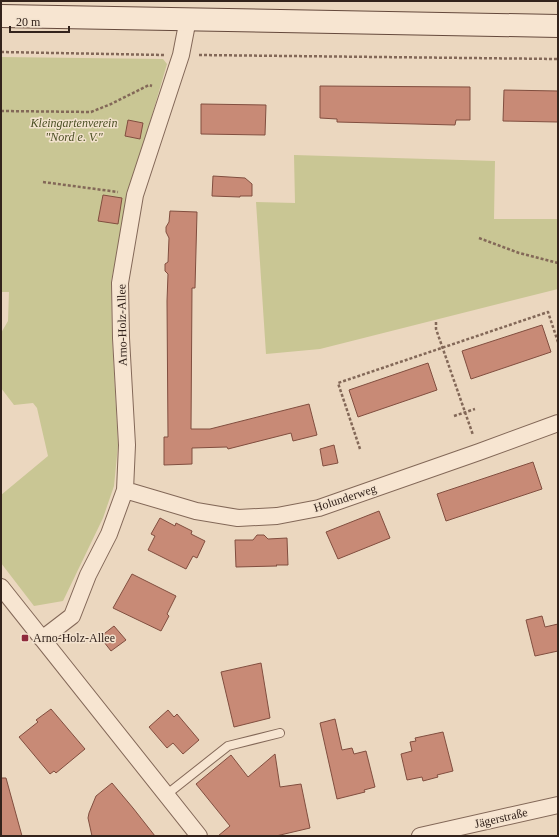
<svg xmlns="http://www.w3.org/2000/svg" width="559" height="837" font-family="'Times New Roman',serif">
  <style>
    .green { fill: #c9c694 }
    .building { fill: #c88a76; stroke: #814e3f }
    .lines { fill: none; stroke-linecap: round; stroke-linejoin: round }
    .lane-casing { stroke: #836858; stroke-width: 10 }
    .street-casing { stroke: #836858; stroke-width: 18 }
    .secondary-casing { stroke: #65493c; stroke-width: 24 }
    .path { stroke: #836858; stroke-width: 2.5; stroke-dasharray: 3 2; stroke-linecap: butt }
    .lane { stroke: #f7e5d1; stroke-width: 8 }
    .street { stroke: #f7e5d1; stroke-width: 16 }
    .secondary { stroke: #f7e5d1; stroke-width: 22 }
    .poi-dot { fill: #8f2b3d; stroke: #f3e2ce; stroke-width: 1.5 }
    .labels { text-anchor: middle; stroke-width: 3; stroke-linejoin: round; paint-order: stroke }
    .park-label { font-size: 12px; font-style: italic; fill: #4b4f24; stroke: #f3e2ce }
    .street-label { font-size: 12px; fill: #33231c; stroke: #f3e2ce }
    .poi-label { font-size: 12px; fill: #33231c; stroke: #f3e2ce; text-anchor: start }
  </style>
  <rect width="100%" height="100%" fill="#ebd7bf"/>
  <path class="green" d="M 1,57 L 163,59 L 167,64 L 128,197 L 111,282 L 112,336 L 118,445 L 114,486 L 103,518 L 63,601 L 34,606 L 1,563 L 1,495 L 48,456 L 37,408 L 33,403 L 14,405 L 1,388 L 1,333 L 8,321 L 9,292 L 1,292 Z
    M 294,155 L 495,161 L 494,219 L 558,219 L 558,289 L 320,349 L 266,354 L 256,202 L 295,203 Z"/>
  <path class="building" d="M 320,86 L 470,87 L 470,120 L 456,120 L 455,125 L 337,122 L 337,119 L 320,118 Z
    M 504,90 L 558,91 L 558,122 L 503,121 Z
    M 201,104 L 266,105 L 265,135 L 201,134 Z
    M 128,120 L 143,123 L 140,139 L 125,136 Z
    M 213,176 L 245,178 L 252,184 L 252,196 L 240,196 L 240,197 L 212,196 Z
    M 103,195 L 122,198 L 118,224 L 98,221 Z
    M 170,211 L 197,212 L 195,288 L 192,288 L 191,429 L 210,429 L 309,404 L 317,435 L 293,441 L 291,433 L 228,449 L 227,447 L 192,448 L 192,464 L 164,465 L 164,437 L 168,437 L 167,301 L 168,274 L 165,271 L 165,264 L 168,262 L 169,238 L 166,232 L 166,227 L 169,222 Z
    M 542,325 L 551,352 L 471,379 L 462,351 Z
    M 428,363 L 437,390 L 358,417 L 349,390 Z
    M 334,445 L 338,463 L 323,466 L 320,449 Z
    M 533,462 L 542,489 L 446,521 L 437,494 Z
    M 379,511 L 390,538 L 338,559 L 326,532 Z
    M 160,518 L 175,526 L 176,523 L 192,531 L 191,534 L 205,541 L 197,558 L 193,556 L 186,569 L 148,550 L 155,536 L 151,534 Z
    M 257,535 L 264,535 L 268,539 L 287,538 L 288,565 L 276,565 L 277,566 L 236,567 L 235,540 L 253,540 Z
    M 132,574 L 176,596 L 167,614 L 169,616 L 161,631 L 113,608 Z
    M 542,616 L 545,627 L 558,624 L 558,651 L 535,656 L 526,620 Z
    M 114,626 L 126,640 L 111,651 L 100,637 Z
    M 261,663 L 270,718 L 234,727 L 221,672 Z
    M 51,709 L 85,749 L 56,773 L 54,771 L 50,774 L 19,737 L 38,722 L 36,720 Z
    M 168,710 L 174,717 L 177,714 L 199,740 L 183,754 L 173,743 L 167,748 L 149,727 Z
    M 335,719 L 342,750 L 352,748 L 354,754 L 366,751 L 375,787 L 364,790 L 365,792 L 337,799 L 320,723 Z
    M 443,732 L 453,771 L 437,775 L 438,777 L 423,781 L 422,777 L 407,780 L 401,754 L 412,751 L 410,742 L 416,741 L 415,738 Z
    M 275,754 L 280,787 L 301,784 L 310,828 L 276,836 L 218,836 L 230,826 L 196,784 L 231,755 L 248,777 Z
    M 1,778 L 6,778 L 22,836 L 1,836 Z
    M 112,783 L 133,808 L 155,836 L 92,836 L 88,818 L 89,813 L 96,796 Z"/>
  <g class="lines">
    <defs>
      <path id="lane" d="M 166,795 L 228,746 L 280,733"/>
      <path id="street" d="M 125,490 L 196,511 L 238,518 L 277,516 L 319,508 L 479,452 L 558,423
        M 1,587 L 199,836
        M 42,639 L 72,616 L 88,575 L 109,534 L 125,490 L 127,445 L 121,338 L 120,283 L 135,195 L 181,55 L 188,19
        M 420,836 L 558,805"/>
      <path id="secondary" d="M 1,16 L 558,26"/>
    </defs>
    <use href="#lane" class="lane-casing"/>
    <use href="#street" class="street-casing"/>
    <use href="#secondary" class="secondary-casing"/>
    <path class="path" d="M 1,52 L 164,55
      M 199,55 L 558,59
      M 1,111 L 91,112 L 111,104 L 149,85 L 152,86
      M 43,182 L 118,192
      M 479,238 L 519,253 L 558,263
      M 436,322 L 436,329 L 473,435
      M 454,416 L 475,409
      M 360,449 L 338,383 L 548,312 L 558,342"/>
    <use href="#lane" class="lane"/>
    <use href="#street" class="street"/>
    <use href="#secondary" class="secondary"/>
  </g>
  <rect class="poi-dot" x="21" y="634" width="8" height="8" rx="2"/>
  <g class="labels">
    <g class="park-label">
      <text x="74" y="127">Kleingartenverein<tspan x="74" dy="14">"Nord e. V."</tspan></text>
    </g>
    <g class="street-label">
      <text transform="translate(122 325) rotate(-91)" y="4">Arno-Holz-Allee</text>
      <text transform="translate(345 498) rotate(-18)" y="4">Holunderweg</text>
      <text transform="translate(501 818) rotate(-13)" y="4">Jägerstraße</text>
    </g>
    <g class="poi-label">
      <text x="33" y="642">Arno-Holz-Allee</text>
    </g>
  </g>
  <rect width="559" height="837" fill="none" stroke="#33231c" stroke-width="4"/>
  <path d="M10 26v6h59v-6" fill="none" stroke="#33231c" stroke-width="2"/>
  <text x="16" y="26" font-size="12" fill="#33231c" stroke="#f3e2ce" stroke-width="3" paint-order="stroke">20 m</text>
</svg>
